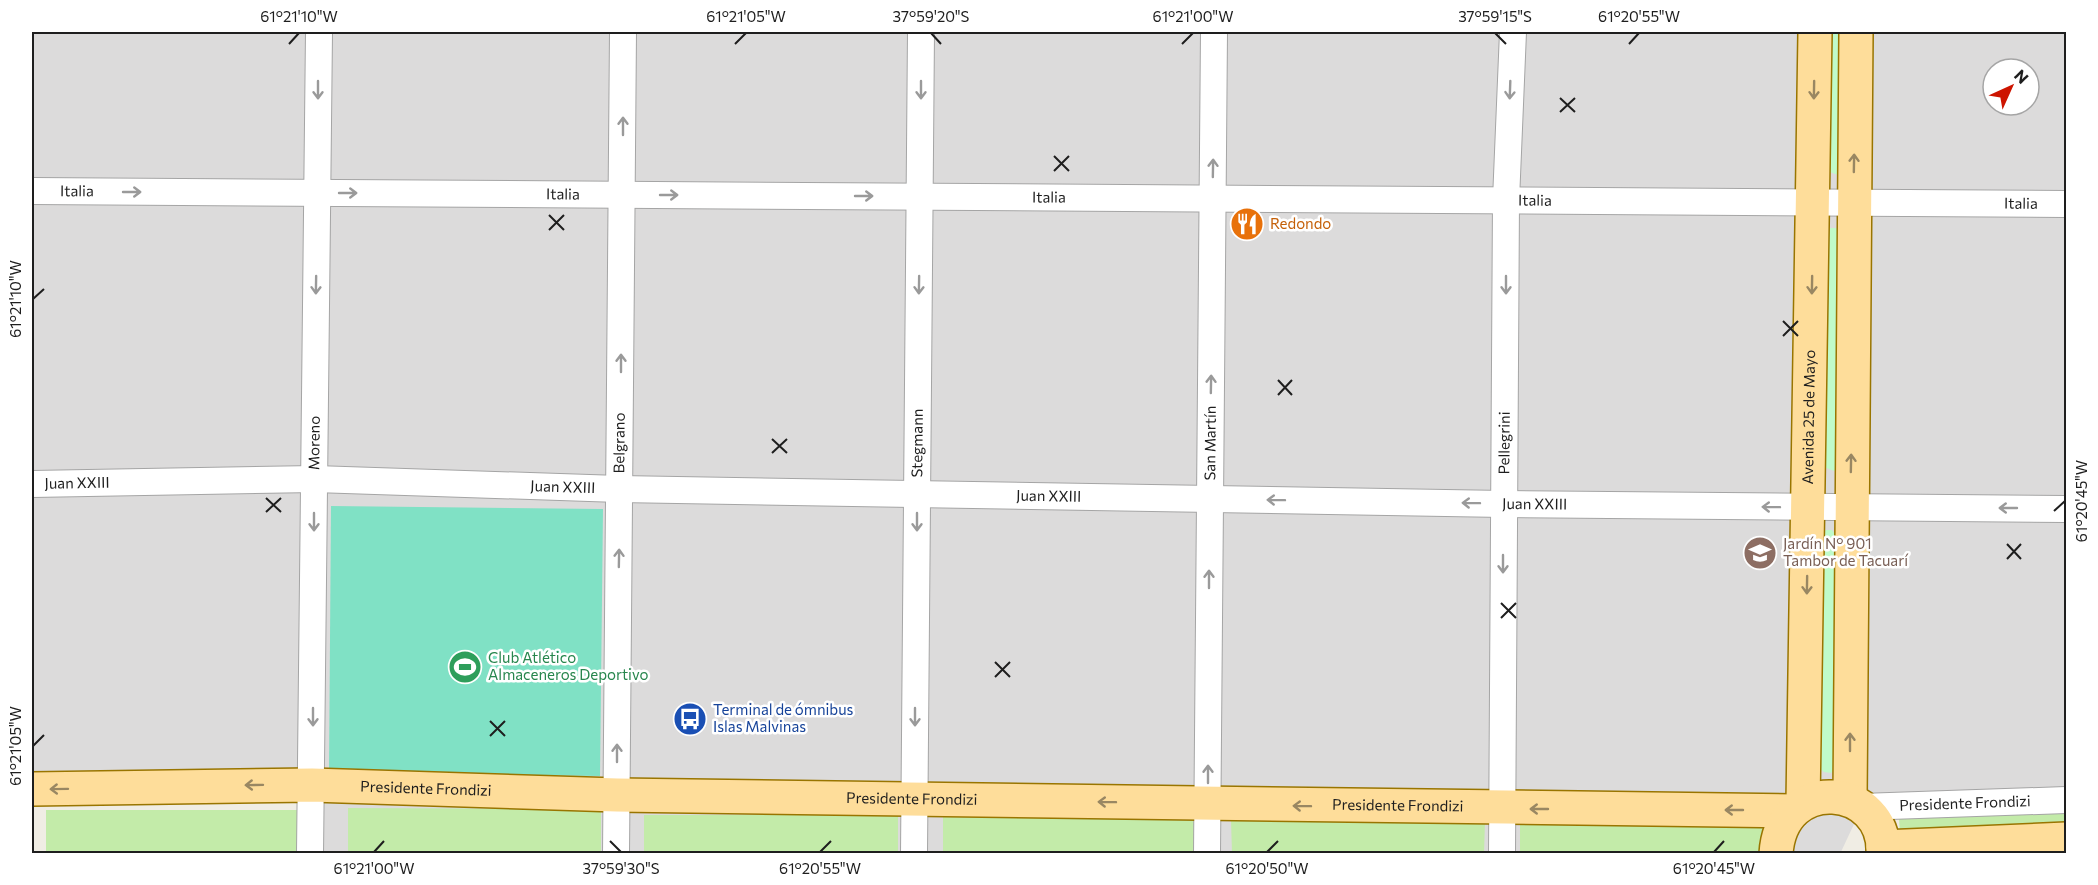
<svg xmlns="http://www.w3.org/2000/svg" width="2098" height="885" font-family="Commissioner,sans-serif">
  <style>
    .residential { fill: #dcdbdb; fill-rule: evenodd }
    .grass { fill: #c3eba9 }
    .park { fill: #c0fbca }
    .pitch { fill: #80e1c5 }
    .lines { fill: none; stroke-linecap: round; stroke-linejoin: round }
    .minor-casing { stroke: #a5a5a5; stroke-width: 28 }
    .major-casing { stroke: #997500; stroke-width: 36 }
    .minor { stroke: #fff; stroke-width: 26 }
    .major { stroke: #fedd9a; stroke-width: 33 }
    .oneway { stroke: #9a9a9a }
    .oneway2 { stroke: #998762 }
    .ticks { fill: none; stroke: #1e1e1e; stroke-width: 2 }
    .labels { text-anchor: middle; stroke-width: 5; stroke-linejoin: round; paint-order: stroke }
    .street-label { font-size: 15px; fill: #1e1e1e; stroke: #fff }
    .food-label { font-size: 15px; fill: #c56008; stroke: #fff; text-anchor: start }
    .education-label { font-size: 15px; fill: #785e54; stroke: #fff; text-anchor: start }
    .leisure-label { font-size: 15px; fill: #27864d; stroke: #fff; text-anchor: start }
    .transit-label { font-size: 15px; fill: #164399; stroke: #fff; text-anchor: start }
    .neatline { fill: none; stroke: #1e1e1e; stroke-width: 2 }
    .ticks-label { font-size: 15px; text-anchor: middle; fill: #1e1e1e }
  </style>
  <rect width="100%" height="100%" fill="#f0ede4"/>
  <path class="residential" d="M 32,32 L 2066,32 L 2066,800 L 1862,807 L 1840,854 L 310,854 L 312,785 L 32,789 ZM 1993,69 L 2029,69 L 2029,105 L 1993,105 Z"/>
  <path class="grass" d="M 348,808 L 601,809 L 601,853 L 348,854 Z
    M 46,810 L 299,810 L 299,853 L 46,853 Z
    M 2066,812 L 2066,830 L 1900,835 L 1899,818 Z
    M 644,815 L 898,815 L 898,853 L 644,853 Z
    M 943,817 L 1197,817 L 1197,853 L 943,853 Z
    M 1231,820 L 1485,821 L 1484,853 L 1232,853 Z
    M 1520,821 L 1773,821 L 1773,853 L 1520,853 Z"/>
  <path class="park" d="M 1828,32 L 1843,32 L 1842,171 L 1838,175 L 1827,171 Z
    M 1830,228 L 1836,228 L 1840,233 L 1839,467 L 1834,471 L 1824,467 L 1825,233 Z
    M 1826,530 L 1832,530 L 1836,535 L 1835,769 L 1831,773 L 1824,772 L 1820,769 L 1822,535 Z"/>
  <path class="pitch" d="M 331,506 L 603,509 L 600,776 L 329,773 Z"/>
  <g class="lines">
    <defs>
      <g id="minor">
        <path id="s1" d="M 32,191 L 2066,204"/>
        <path id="s2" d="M 32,484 L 315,479 L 619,489 L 1504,504 L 2066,509"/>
        <path id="s3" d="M 1861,807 L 2066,800"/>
        <path id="s4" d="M 310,854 L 319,32"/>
        <path id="s5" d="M 616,854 L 623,32"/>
        <path id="s6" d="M 914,854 L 921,32"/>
        <path id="s7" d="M 1207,854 L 1214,32"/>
        <path id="s8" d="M 1502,854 L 1506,200 L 1513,32"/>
      </g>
      <g id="major">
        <path id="s9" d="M 32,789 L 312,785 L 617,795 L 1793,811"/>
        <path d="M 1850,800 L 1856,32"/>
        <path id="s10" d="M 1803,803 L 1815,32"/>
        <path d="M 1883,847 L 2066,839"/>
        <path d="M 1776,854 C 1781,772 1887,784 1883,854"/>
      </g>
    </defs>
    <use href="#minor" class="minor-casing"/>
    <use href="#major" class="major-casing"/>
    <use href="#minor" class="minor"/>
    <use href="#major" class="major"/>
  </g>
  <defs><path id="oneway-shaft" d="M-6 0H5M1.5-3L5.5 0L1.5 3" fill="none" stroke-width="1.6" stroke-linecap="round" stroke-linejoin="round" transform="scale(1.5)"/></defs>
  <g class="oneway">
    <use href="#oneway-shaft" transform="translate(318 90) rotate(90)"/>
    <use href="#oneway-shaft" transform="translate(921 90) rotate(90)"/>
    <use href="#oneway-shaft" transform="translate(1510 90) rotate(92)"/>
    <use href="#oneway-shaft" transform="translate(623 126) rotate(-90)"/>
    <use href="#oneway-shaft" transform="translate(1213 168) rotate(-89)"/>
    <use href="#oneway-shaft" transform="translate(132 192)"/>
    <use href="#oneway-shaft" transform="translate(348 193)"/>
    <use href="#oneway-shaft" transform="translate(669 195)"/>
    <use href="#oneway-shaft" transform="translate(864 196)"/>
    <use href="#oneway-shaft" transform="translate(316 285) rotate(91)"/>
    <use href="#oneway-shaft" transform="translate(919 285) rotate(91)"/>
    <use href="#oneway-shaft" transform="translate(1506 285) rotate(90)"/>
    <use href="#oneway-shaft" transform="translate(621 363) rotate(-90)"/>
    <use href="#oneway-shaft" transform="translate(1211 384) rotate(-89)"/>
    <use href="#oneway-shaft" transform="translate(1276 500) rotate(-179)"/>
    <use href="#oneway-shaft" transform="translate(1471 503) rotate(-179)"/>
    <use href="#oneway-shaft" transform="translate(1771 507) rotate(-179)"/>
    <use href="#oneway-shaft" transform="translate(2008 508) rotate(-180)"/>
    <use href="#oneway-shaft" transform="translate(314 522) rotate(90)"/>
    <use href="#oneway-shaft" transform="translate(917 522) rotate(90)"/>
    <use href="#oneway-shaft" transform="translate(619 558) rotate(-89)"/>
    <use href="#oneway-shaft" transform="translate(1503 564) rotate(90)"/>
    <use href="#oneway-shaft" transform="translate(1209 579) rotate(-90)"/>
    <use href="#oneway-shaft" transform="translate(313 717) rotate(90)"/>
    <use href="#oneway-shaft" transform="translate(915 717) rotate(90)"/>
    <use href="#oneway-shaft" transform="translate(617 753) rotate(-90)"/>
    <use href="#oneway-shaft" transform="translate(1208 774) rotate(-90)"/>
  </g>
  <g class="oneway2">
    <use href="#oneway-shaft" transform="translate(1814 90) rotate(91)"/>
    <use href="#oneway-shaft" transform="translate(1854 163) rotate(-89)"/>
    <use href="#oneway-shaft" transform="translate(1812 285) rotate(91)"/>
    <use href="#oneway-shaft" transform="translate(1851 463) rotate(-89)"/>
    <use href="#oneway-shaft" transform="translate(1807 585) rotate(91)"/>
    <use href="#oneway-shaft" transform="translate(1850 742) rotate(-90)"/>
    <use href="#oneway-shaft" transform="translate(254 785) rotate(179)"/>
    <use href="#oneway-shaft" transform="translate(59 789) rotate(179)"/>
    <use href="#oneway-shaft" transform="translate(1107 802) rotate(-179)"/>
    <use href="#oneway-shaft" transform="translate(1302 806) rotate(-179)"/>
    <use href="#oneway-shaft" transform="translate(1539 809) rotate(-180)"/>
    <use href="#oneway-shaft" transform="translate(1734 810) rotate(-180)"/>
  </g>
  <path class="ticks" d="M 931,33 L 941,44M 1495,33 L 1506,44M 289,44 L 299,33M 735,44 L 746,33M 1182,44 L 1193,33M 1629,44 L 1639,33M 1560,98 L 1575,112M 1560,112 L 1575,98M 1054,156 L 1069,171M 1054,171 L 1069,156M 549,215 L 564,230M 549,230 L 564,215M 33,299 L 44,289M 1783,321 L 1798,336M 1783,336 L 1798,321M 1278,380 L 1292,395M 1278,395 L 1292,380M 772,439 L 787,453M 772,453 L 787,439M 266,498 L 281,512M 2054,511 L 2065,501M 266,512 L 281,498M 2007,544 L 2021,559M 2007,559 L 2021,544M 1501,603 L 1516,618M 1501,618 L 1516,603M 995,662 L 1010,677M 995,677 L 1010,662M 490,721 L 505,736M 490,736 L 505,721M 33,746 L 44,735M 610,841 L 621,852M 374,852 L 384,841M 820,852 L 831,841M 1267,852 L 1278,841M 1714,852 L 1724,841"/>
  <defs>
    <symbol id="restaurant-disc" viewBox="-11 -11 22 22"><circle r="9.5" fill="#e8710a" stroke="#fff"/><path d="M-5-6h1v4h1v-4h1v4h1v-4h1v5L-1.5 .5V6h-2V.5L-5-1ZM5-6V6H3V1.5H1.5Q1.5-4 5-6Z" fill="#fff"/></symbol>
    <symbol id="school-disc" viewBox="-11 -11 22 22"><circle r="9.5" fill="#8d6e63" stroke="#fff"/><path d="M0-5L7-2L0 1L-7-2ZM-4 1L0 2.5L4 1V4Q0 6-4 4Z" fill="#fff"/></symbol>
    <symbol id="stadium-disc" viewBox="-11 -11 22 22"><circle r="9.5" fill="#2e9e5b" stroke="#fff"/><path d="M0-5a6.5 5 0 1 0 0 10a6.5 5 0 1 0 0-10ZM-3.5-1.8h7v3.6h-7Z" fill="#fff"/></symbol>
    <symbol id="bus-disc" viewBox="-11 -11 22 22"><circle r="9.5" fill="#1a4fb4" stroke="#fff"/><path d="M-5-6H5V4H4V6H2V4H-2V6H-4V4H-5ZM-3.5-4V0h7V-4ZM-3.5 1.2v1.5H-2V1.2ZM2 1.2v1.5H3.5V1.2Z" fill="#fff"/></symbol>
  </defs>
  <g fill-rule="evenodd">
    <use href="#restaurant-disc" x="1228" y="205" width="38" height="38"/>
    <use href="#school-disc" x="1741" y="534" width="38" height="38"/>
    <use href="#stadium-disc" x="446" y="648" width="38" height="38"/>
    <use href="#bus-disc" x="671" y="700" width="38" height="38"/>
  </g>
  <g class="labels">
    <g class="street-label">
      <text dy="5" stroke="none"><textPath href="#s1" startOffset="45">Italia</textPath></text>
      <text dy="5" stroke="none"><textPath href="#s1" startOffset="531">Italia</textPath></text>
      <text dy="5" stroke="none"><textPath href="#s1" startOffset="1017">Italia</textPath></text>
      <text dy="5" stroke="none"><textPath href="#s1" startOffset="1503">Italia</textPath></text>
      <text dy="5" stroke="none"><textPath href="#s1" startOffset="1989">Italia</textPath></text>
      <text dy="5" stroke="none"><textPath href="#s10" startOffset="386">Avenida 25 de Mayo</textPath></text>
      <text dy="5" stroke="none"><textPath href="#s6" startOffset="411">Stegmann</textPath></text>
      <text dy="5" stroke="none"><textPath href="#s7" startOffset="411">San Martín</textPath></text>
      <text dy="5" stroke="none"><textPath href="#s8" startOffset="411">Pellegrini</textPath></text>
      <text dy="5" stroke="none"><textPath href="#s4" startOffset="411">Moreno</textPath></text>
      <text dy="5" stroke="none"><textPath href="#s5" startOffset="411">Belgrano</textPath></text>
      <text dy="5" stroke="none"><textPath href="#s2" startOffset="45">Juan XXIII</textPath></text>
      <text dy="5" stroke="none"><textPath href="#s2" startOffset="531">Juan XXIII</textPath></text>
      <text dy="5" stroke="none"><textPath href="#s2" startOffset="1017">Juan XXIII</textPath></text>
      <text dy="5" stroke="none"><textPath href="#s2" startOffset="1503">Juan XXIII</textPath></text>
      <text dy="5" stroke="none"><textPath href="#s9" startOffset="394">Presidente Frondizi</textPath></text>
      <text dy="5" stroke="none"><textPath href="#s9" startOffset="880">Presidente Frondizi</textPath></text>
      <text dy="5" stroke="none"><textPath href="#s3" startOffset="104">Presidente Frondizi</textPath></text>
      <text dy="5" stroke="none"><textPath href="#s9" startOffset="1366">Presidente Frondizi</textPath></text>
    </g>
    <g class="food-label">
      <text x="1270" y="229">Redondo</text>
    </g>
    <g class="education-label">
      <text x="1783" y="549">Jardín N° 901<tspan x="1783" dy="17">Tambor de Tacuarí</tspan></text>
    </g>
    <g class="leisure-label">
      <text x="488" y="663">Club Atlético<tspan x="488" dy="17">Almaceneros Deportivo</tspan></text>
    </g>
    <g class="transit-label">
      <text x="713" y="715">Terminal de ómnibus<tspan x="713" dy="17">Islas Malvinas</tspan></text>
    </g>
  </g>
  <rect width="2098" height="885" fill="none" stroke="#ffffff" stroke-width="66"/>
  <g transform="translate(2011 87) rotate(45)"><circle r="28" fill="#ffffff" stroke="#a5a5a5" stroke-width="1.5"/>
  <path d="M0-4.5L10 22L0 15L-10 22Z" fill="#cd1400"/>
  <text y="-9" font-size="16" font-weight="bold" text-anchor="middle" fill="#1e1e1e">N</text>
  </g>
  <rect x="33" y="33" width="2032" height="819" class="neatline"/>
  <g class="ticks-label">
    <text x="299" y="22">61°21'10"W</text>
    <text x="746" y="22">61°21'05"W</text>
    <text x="931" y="22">37°59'20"S</text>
    <text x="1193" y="22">61°21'00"W</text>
    <text x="1495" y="22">37°59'15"S</text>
    <text x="1639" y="22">61°20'55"W</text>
    <text transform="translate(16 299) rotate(-90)" y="5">61°21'10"W</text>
    <text transform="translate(2082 501) rotate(-90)" y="5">61°20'45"W</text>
    <text transform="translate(16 746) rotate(-90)" y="5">61°21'05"W</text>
    <text x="374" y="874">61°21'00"W</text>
    <text x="621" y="874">37°59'30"S</text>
    <text x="820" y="874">61°20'55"W</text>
    <text x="1267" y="874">61°20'50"W</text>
    <text x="1714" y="874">61°20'45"W</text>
  </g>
</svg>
